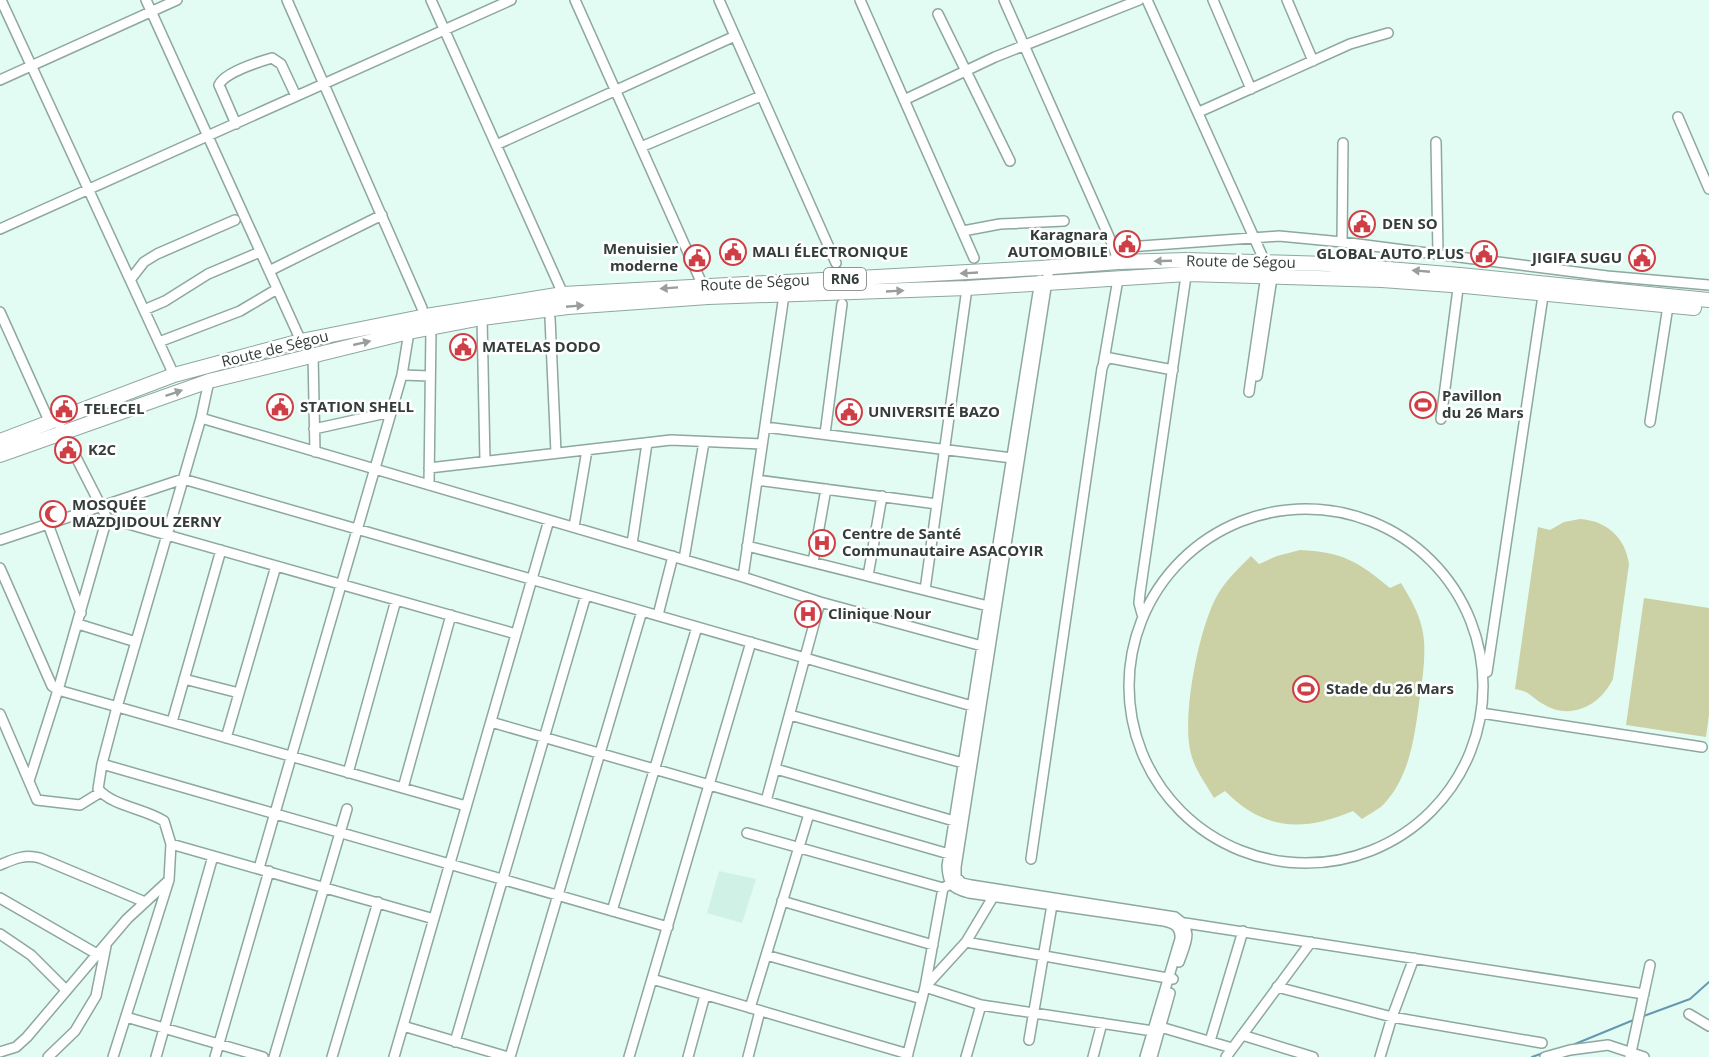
<svg xmlns="http://www.w3.org/2000/svg" width="1709" height="1057" font-family="'Open Sans',sans-serif">
  <style>
    .built { fill: #cff1e6 }
    .green { fill: #cbd1a4 }
    .lines { fill: none; stroke-linecap: round; stroke-linejoin: round }
    .stream { stroke: #6697b0; stroke-width: 2 }
    .minor-casing { stroke: #8ea79f; stroke-width: 12 }
    .highway-casing { stroke: #8ea79f; stroke-width: 16 }
    .minor { stroke: #fff; stroke-width: 9 }
    .highway { stroke: #fff; stroke-width: 14 }
    .oneway { fill: #999e9c }
    .labels { text-anchor: middle; stroke-width: 5; stroke-linejoin: round; paint-order: stroke }
    .shield { fill: #fff; stroke: #707775; stroke-width: 1.5 }
    .shield-label { font-size: 14px; font-weight: bold; fill: #333d3a }
    .poi-label { font-size: 15px; font-weight: bold; fill: #333d3a; stroke: #fff; text-anchor: start }
    .street-label { font-size: 15px; fill: #333d3a; stroke: #fff }
  </style>
  <rect width="100%" height="100%" fill="#e2fcf4"/>
  <path class="built" d="M 719,871 L 756,879 L 742,923 L 707,913 Z"/>
  <path class="green" d="M 1580,519 C 1607,521 1625,537 1629,564 L 1613,679 C 1600,706 1570,721 1543,704 C 1530,697 1532,692 1515,689 L 1538,527 L 1550,530 L 1564,522 Z
    M 1300,550 C 1342,552 1358,561 1390,588 L 1401,583 C 1410,598 1418,611 1422,628 C 1427,650 1423,674 1420,696 C 1415,733 1411,775 1384,804 C 1378,810 1369,814 1362,819 L 1353,811 C 1303,832 1265,831 1225,791 L 1214,798 C 1206,784 1195,770 1191,754 C 1181,718 1199,626 1218,594 C 1227,579 1240,567 1251,556 L 1259,564 L 1277,556 Z
    M 1644,598 L 1709,608 L 1709,715 L 1706,737 L 1626,725 Z"/>
  <g class="lines">
    <path class="stream" d="M 1641,1017 L 1690,999 L 1709,982
      M 1575,1044 L 1636,1019
      M 1532,1057 L 1546,1052"/>
    <defs>
      <path id="minor" d="M 1,0 L 174,375
        M 146,0 L 301,341
        M 287,0 L 422,308
        M 431,0 L 563,294
        M 575,0 L 703,286
        M 719,0 L 836,263
        M 860,0 L 974,258
        M 1004,0 L 1114,248 L 1118,262
        M 1147,0 L 1265,262 L 1266,275 L 1249,392
        M 1213,0 L 1251,89
        M 1287,0 L 1313,61
        M 938,14 L 1010,161
        M 0,80 L 177,0
        M 904,100 L 995,57 L 1139,0
        M 1199,112 L 1350,44 L 1388,33
        M 1678,117 L 1709,189
        M 236,124 L 219,85 C 224,73 258,62 272,58 L 281,64 L 296,96
        M 1436,142 L 1438,254
        M 496,145 L 735,36
        M 641,147 L 761,96
        M 0,229 L 511,0
        M 963,231 L 1000,224 L 1064,221
        M 1342,242 L 1343,143
        M 1114,248 L 1279,236 L 1342,242 L 1607,276 L 1709,285
        M 1049,268 L 956,867 L 956,877 L 962,883 L 971,885 L 1175,917 C 1195,930 1185,944 1179,962
        M 269,271 L 382,215
        M 130,280 L 144,262 L 157,254 L 235,220
        M 1040,280 L 947,866 C 948,884 952,889 969,893 L 1164,921 C 1174,923 1181,927 1180,939 L 1145,1057
        M 144,310 L 165,301 L 208,274 L 260,252
        M 0,312 L 50,423
        M 482,318 L 485,461
        M 550,318 L 556,453
        M 159,342 L 240,311 L 277,289
        M 313,354 L 315,452
        M 1103,366 L 1118,279
        M 402,375 L 409,332
        M 1257,376 L 1273,271
        M 201,418 L 743,577 L 820,602 L 982,646
        M 1441,419 L 1459,281
        M 1650,422 L 1668,306
        M 765,427 L 1012,458
        M 314,429 L 391,412
        M 825,434 L 842,304
        M 429,468 L 671,440 L 762,444
        M 757,480 L 937,504
        M 429,485 L 431,328
        M1129 686a177 177 0 1 1 354 0a177 177 0 1 1-354 0Z
        M 107,518 L 516,634
        M 48,524 L 81,613
        M 574,527 L 587,450
        M 0,540 L 183,479 L 972,706
        M 632,544 L 647,443
        M 747,546 L 988,606
        M 684,559 L 704,442
        M 813,562 L 826,489
        M 0,568 L 52,686 L 58,690 L 466,806
        M 868,576 L 882,496
        M 743,577 L 784,295
        M 925,590 L 967,288
        M 1142,614 L 1139,603 L 1140,593 L 1187,269
        M 658,615 L 673,556
        M 78,624 L 136,642
        M 1487,672 L 1544,289
        M 184,679 L 239,693
        M 1481,713 L 1702,747
        M 0,714 L 37,800 L 80,805 L 101,792
        M 790,715 L 963,763
        M 172,722 L 221,550
        M 491,722 L 949,854
        M 226,738 L 276,566
        M 102,764 L 668,927
        M 776,769 L 954,821
        M 348,773 L 396,600
        M 29,781 L 58,690 L 107,518 L 57,420
        M 403,788 L 451,615
        M 766,801 L 820,602
        M 747,833 L 943,888 L 954,882
        M 171,844 L 434,919
        M 1031,859 L 1102,368 L 1105,361 L 1110,358 L 1173,370
        M 0,865 C 14,859 24,854 40,858 L 145,902
        M 259,868 L 402,375 L 430,376
        M 0,898 L 97,954
        M 782,901 L 933,945
        M 612,911 L 697,627
        M 1182,924 L 1185,923 L 1644,994
        M 0,934 L 31,955 L 66,990
        M 966,942 L 1173,979
        M 766,955 L 922,999
        M 652,979 L 908,1054
        M 925,987 L 981,1005 L 1153,1031
        M 925,987 L 966,942 L 993,897
        M 1277,987 L 1392,1017 L 1542,1043
        M 750,1008 L 809,814
        M 1689,1014 L 1709,1026
        M 126,1017 L 263,1057
        M 403,1026 L 508,1057
        M 1157,1026 L 1232,1048
        M 1242,1035 L 1313,1057
        M 1029,1040 L 1052,905
        M 1210,1041 L 1243,931
        M 455,1042 L 586,595
        M 0,1052 L 16,1047 L 27,1037 L 127,919 L 167,882
        M 48,1057 L 75,1031 L 96,996 L 106,946
        M 113,1057 L 169,880 L 171,844 L 164,821 C 144,808 114,807 98,789 L 102,764 L 117,707 L 201,418 L 209,381
        M 156,1057 L 213,856
        M 215,1057 L 269,871
        M 274,1057 L 347,809
        M 332,1057 L 378,902
        M 394,1057 L 549,520
        M 510,1057 L 642,611
        M 629,1057 L 751,642
        M 688,1057 L 705,995
        M 748,1057 L 760,1011
        M 907,1057 L 925,987 L 943,888
        M 966,1057 L 981,1005
        M 1093,1057 L 1102,1023
        M 1152,1057 L 1170,993
        M 1226,1057 L 1311,942
        M 1380,1057 L 1392,1017 L 1414,958
        M 1545,1057 L 1570,1050 L 1608,1045 L 1644,1057
        M 1630,1057 L 1650,965"/>
      <path id="highway" d="M 0,441 L 174,375 L 301,341 L 426,316 L 563,294 L 1040,268 L 1118,262 L 1187,260 L 1328,264 L 1460,275 L 1709,300
        M 0,455 L 209,381 L 409,332 L 482,318 L 568,307 L 708,297 L 967,288 L 1187,274 L 1382,280 L 1465,286 L 1694,308"/>
    </defs>
    <use href="#minor" class="minor-casing"/>
    <use href="#highway" class="highway-casing"/>
    <use href="#minor" class="minor"/>
    <use href="#highway" class="highway"/>
  </g>
  <defs><path id="oneway-solid" d="M-6-.8H1V-3.2L6.5 0L1 3.2V.8H-6Z" transform="scale(1.5)"/></defs>
  <g class="oneway">
    <use href="#oneway-solid" transform="translate(1163 261) rotate(178)"/>
    <use href="#oneway-solid" transform="translate(1421 271) rotate(-175)"/>
    <use href="#oneway-solid" transform="translate(969 273) rotate(177)"/>
    <use href="#oneway-solid" transform="translate(669 288) rotate(176)"/>
    <use href="#oneway-solid" transform="translate(895 291) rotate(-3)"/>
    <use href="#oneway-solid" transform="translate(575 306) rotate(-5)"/>
    <use href="#oneway-solid" transform="translate(362 343) rotate(-13)"/>
    <use href="#oneway-solid" transform="translate(174 393) rotate(-19)"/>
  </g>
  <defs>
    <symbol id="civic-ring" viewBox="-11 -11 22 22"><circle r="9.5" fill="#fff" stroke="#ce3e44" stroke-width="1.5"/><path d="M-.6-6.5H3V-4.5H.6V-3L4-1V1h2V6H-6V1h2V-1L-.6-3ZM-1.2 2.5V6h2.4V2.5Z" fill="#ce3e44"/></symbol>
    <symbol id="stadium-ring" viewBox="-11 -11 22 22"><circle r="9.5" fill="#fff" stroke="#ce3e44" stroke-width="1.5"/><path d="M0-5a6.5 5 0 1 0 0 10a6.5 5 0 1 0 0-10ZM-3.5-1.8h7v3.6h-7Z" fill="#ce3e44"/></symbol>
    <symbol id="mosque-ring" viewBox="-11 -11 22 22"><circle r="9.5" fill="#fff" stroke="#ce3e44" stroke-width="1.5"/><path d="M3.5-4.9A6 6 0 1 0 3.5 4.9A5 5 0 1 1 3.5-4.9Z" fill="#ce3e44"/></symbol>
    <symbol id="hospital-ring" viewBox="-11 -11 22 22"><circle r="9.5" fill="#fff" stroke="#ce3e44" stroke-width="1.5"/><path d="M-5-5h3v3.5h4V-5h3V5h-3V1.5h-4V5h-3Z" fill="#ce3e44"/></symbol>
  </defs>
  <g fill-rule="evenodd">
    <use href="#civic-ring" x="1347" y="209" width="30" height="30"/>
    <use href="#civic-ring" x="1112" y="229" width="30" height="30"/>
    <use href="#civic-ring" x="718" y="237" width="30" height="30"/>
    <use href="#civic-ring" x="1469" y="239" width="30" height="30"/>
    <use href="#civic-ring" x="682" y="243" width="30" height="30"/>
    <use href="#civic-ring" x="1627" y="243" width="30" height="30"/>
    <use href="#civic-ring" x="448" y="332" width="30" height="30"/>
    <use href="#stadium-ring" x="1408" y="390" width="30" height="30"/>
    <use href="#civic-ring" x="265" y="392" width="30" height="30"/>
    <use href="#civic-ring" x="49" y="394" width="30" height="30"/>
    <use href="#civic-ring" x="834" y="397" width="30" height="30"/>
    <use href="#civic-ring" x="53" y="435" width="30" height="30"/>
    <use href="#mosque-ring" x="38" y="499" width="30" height="30"/>
    <use href="#hospital-ring" x="807" y="528" width="30" height="30"/>
    <use href="#hospital-ring" x="793" y="599" width="30" height="30"/>
    <use href="#stadium-ring" x="1291" y="674" width="30" height="30"/>
  </g>
  <g class="labels">
    <rect class="shield" x="824" y="268" width="42" height="22" rx="4.5"/>
    <g class="shield-label">
      <text x="845" y="284">RN6</text>
    </g>
    <g class="poi-label">
      <text x="1382" y="229">DEN SO</text>
      <text x="1108" y="240" text-anchor="end">Karagnara<tspan x="1108" dy="17">AUTOMOBILE</tspan></text>
      <text x="678" y="254" text-anchor="end">Menuisier<tspan x="678" dy="17">moderne</tspan></text>
      <text x="752" y="257">MALI ÉLECTRONIQUE</text>
      <text x="1464" y="259" text-anchor="end">GLOBAL AUTO PLUS</text>
      <text x="1622" y="263" text-anchor="end">JIGIFA SUGU</text>
      <text x="482" y="352">MATELAS DODO</text>
      <text x="1442" y="401">Pavillon<tspan x="1442" dy="17">du 26 Mars</tspan></text>
      <text x="300" y="412">STATION SHELL</text>
      <text x="84" y="414">TELECEL</text>
      <text x="868" y="417">UNIVERSITÉ BAZO</text>
      <text x="88" y="455">K2C</text>
      <text x="72" y="510">MOSQUÉE<tspan x="72" dy="17">MAZDJIDOUL ZERNY</tspan></text>
      <text x="842" y="539">Centre de Santé<tspan x="842" dy="17">Communautaire ASACOYIR</tspan></text>
      <text x="828" y="619">Clinique Nour</text>
      <text x="1326" y="694">Stade du 26 Mars</text>
    </g>
    <g class="street-label">
      <text transform="translate(1241 262) rotate(1)" y="5">Route de Ségou</text>
      <text transform="translate(755 283) rotate(-3)" y="5">Route de Ségou</text>
      <text transform="translate(275 349) rotate(-14)" y="5">Route de Ségou</text>
    </g>
  </g>
</svg>
